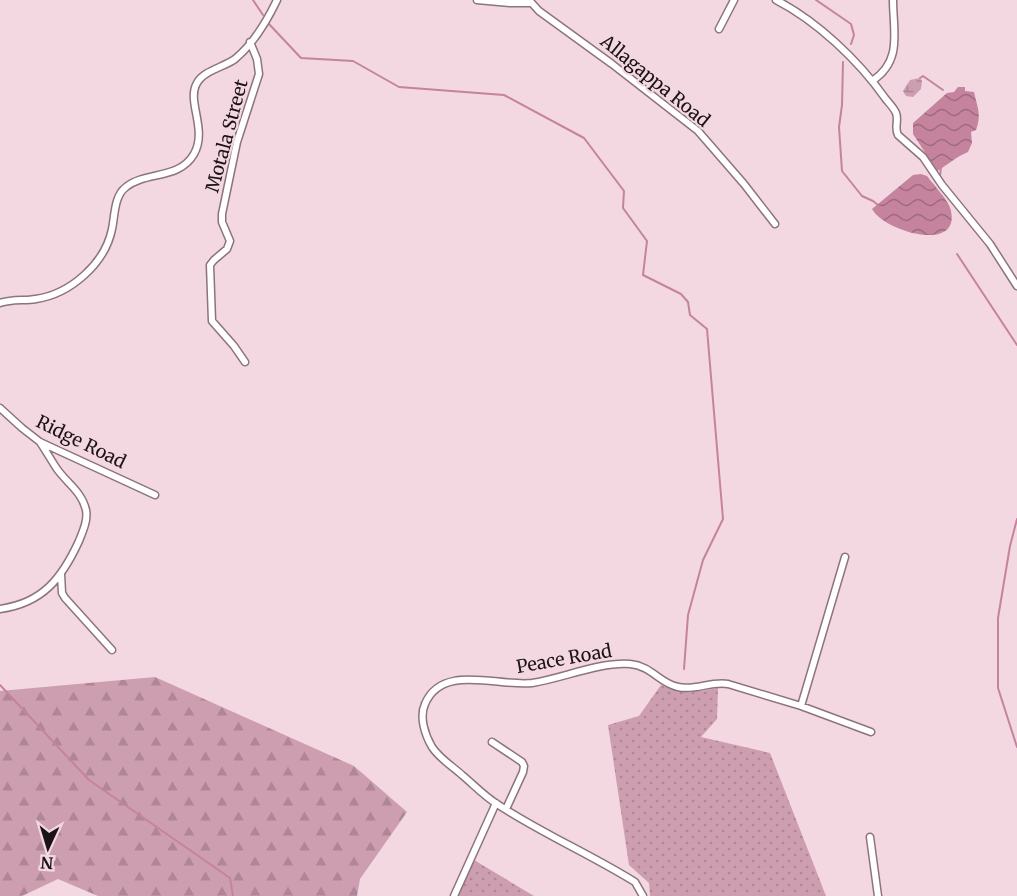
<svg xmlns="http://www.w3.org/2000/svg" width="1017" height="896" font-family="Merriweather,serif">
  <style>
    .grass { fill: url(#grass-dots) }
    .forest { fill: url(#forest-firs) }
    .wetland { fill: url(#wetland-marsh) }
    .water { fill: url(#water-waves) }
    .lines { fill: none; stroke-linecap: round; stroke-linejoin: round }
    .stream { stroke: #c5839e; stroke-width: 2 }
    .street-casing { stroke: #8c747d; stroke-width: 9 }
    .street { stroke: #fff; stroke-width: 6 }
    .labels { text-anchor: middle; stroke-width: 4.5; stroke-linejoin: round; paint-order: stroke }
    .street-label { font-size: 18px; fill: #1c1316; stroke: #f3d7e1 }
  </style>
  <defs>
    <pattern id="grass-dots" width="8" height="8" patternUnits="userSpaceOnUse" patternTransform="scale(1.5)"><rect width="8" height="8" fill="#cd9db0"/><path d="M2 2h.1M6 6h.1" fill="none" stroke="#af8697" stroke-width="1.8" stroke-linecap="round"/></pattern>
    <pattern id="forest-firs" width="22" height="20" patternUnits="userSpaceOnUse" patternTransform="scale(1.5)"><rect width="22" height="20" fill="#cd9db0"/><path d="M5 1l3.5 6h-7zM16 11l3.5 6h-7z" fill="#af8697"/></pattern>
    <pattern id="wetland-marsh" width="20" height="14" patternUnits="userSpaceOnUse" patternTransform="scale(1.5)"><rect width="20" height="14" fill="#cd9db0"/><path d="M1 5h8M5 5V1M11 12h8M15 12V8" fill="none" stroke="#af8697"/></pattern>
    <pattern id="water-waves" width="16" height="10" patternUnits="userSpaceOnUse" patternTransform="scale(1.5)"><rect width="16" height="10" fill="#c5839e"/><path d="M0 5q4-4 8 0t8 0" fill="none" stroke="#9f6a80"/></pattern>
  </defs>
  <rect width="100%" height="100%" fill="#f3d7e1"/>
  <path class="grass" d="M 661,685 C 680,694 698,692 718,688 L 717,719 L 701,737 L 770,753 L 826,896 L 650,896 L 649,883 L 629,865 L 608,725 L 639,716 Z
    M 474,860 L 534,896 L 456,896 Z"/>
  <path class="forest" d="M 155,677 L 354,766 L 407,812 L 360,879 L 357,896 L 98,896 L 58,879 L 22,896 L 0,896 L 0,691 Z"/>
  <path class="wetland" d="M 920,78 L 922,81 L 921,89 L 913,97 L 906,96 L 903,91 L 910,80 Z"/>
  <path class="water" d="M 958,87 L 965,87 L 965,91 L 974,92 C 977,106 982,115 976,130 L 971,132 L 972,143 L 968,152 C 956,157 949,164 937,171 L 913,134 L 913,123 L 947,93 L 954,92 Z
    M 921,174 L 927,176 C 933,184 950,202 951,211 C 960,253 885,232 872,209 L 913,175 Z"/>
  <g class="lines">
    <path class="stream" d="M 253,0 L 263,15
      M 816,0 L 851,24 L 854,35 L 851,44
      M 269,24 L 301,58 L 353,61 L 399,87 L 504,95 L 584,138 L 624,191 L 623,208 L 647,241 L 643,275 L 681,294 L 688,302 L 690,315 L 707,329 L 723,519 L 703,560 L 688,615 L 684,669
      M 843,62 L 842,105 L 839,127 L 842,171 L 862,196 L 873,201 L 878,205
      M 920,78 L 923,76 L 943,90
      M 940,176 L 941,167
      M 957,254 L 1017,345
      M 1017,519 L 1010,546 L 998,618 L 998,688 L 1017,747
      M 0,685 L 89,780 L 230,878 L 233,896"/>
    <defs>
      <path id="street" d="M 477,0 L 510,3 L 530,3
        M 529,0 L 539,11 L 612,64 L 698,131 L 744,184 L 775,224
        M 776,0 C 817,21 859,61 885,98 C 888,102 894,108 896,113 C 899,120 894,128 898,135 L 923,157 L 942,185 L 990,244 L 1017,286
        M 719,29 L 734,0
        M 872,81 C 903,61 893,31 893,0
        M 0,303 C 12,299 24,301 36,299 C 70,294 105,264 112,229 C 115,215 114,196 126,187 C 146,171 179,180 194,154 C 208,129 186,101 197,83 C 203,71 224,67 235,59 C 253,44 267,21 277,0
        M 245,362 L 234,346 L 212,321 L 210,265 L 214,260 L 227,249 L 230,241 L 222,222 L 222,214 L 237,142 L 259,74 L 257,59 L 250,42
        M 0,408 L 22,428 L 40,442 L 155,495
        M 61,574 L 62,593 L 65,598 L 112,650
        M 0,609 C 43,603 62,578 79,541 C 83,531 88,520 86,510 C 82,492 67,483 57,469 C 51,460 46,451 40,442
        M 801,706 L 845,557
        M 492,742 L 522,762 L 524,766 L 523,772 L 506,809
        M 870,837 L 878,896
        M 454,896 L 496,803
        M 643,896 L 635,882 C 590,854 541,833 497,804 C 484,796 473,784 462,775 C 452,766 439,758 432,747 C 425,735 419,717 425,704 C 442,663 498,687 532,683 C 564,678 598,662 630,664 C 652,666 659,683 678,687 C 695,691 711,681 728,684 L 801,706 L 871,732"/>
    </defs>
    <use href="#street" class="street-casing"/>
    <use href="#street" class="street"/>
  </g>
  <g class="labels">
    <g class="street-label">
      <text transform="translate(655 81) rotate(39)" y="6">Allagappa Road</text>
      <text transform="translate(227 136) rotate(-75)" y="6">Motala Street</text>
      <text transform="translate(81 442) rotate(26)" y="6">Ridge Road</text>
      <text transform="translate(564 659) rotate(-10)" y="6">Peace Road</text>
    </g>
  </g>
  <g transform="translate(48 848) rotate(184)" stroke="#f3d7e1" stroke-width="4.5" paint-order="stroke">
  <path d="M0-4.5L10 22L0 15L-10 22Z" fill="#1c1316"/>
  <text y="-9" font-size="16" font-weight="bold" text-anchor="middle" fill="#1c1316">N</text>
  </g>
</svg>
